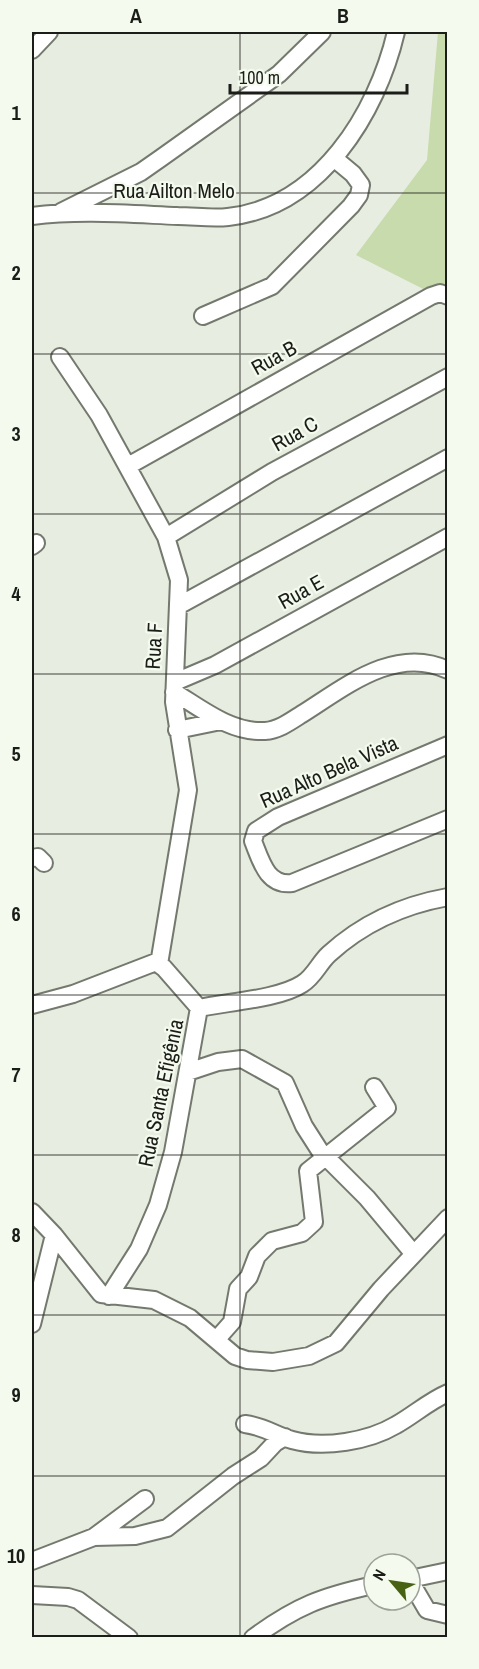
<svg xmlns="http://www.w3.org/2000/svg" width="479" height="1669" font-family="'Archivo Narrow',sans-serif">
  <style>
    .green { fill: #c7dbac }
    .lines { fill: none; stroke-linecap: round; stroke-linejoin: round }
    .minor-casing { stroke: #74796e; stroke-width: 20 }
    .minor { stroke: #fff; stroke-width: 16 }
    .grid { fill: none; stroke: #1b1d19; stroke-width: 1.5; stroke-opacity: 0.55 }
    .labels { text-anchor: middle; stroke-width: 4.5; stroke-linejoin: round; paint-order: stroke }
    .street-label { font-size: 21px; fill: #1b1d19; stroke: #f4faed }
    .neatline { fill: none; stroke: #1b1d19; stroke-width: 2 }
    .grid-label { font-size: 20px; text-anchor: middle; font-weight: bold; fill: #1b1d19 }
  </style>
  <rect width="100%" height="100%" fill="#e7ede0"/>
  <path class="green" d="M 438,32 L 447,32 L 447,301 L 356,255 L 427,160 Z"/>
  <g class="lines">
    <defs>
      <path id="minor" d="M 32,50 L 49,32
        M 61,212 L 141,172 L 161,158 L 279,74 L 322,32
        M 32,216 C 80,210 129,214 178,216 C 194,216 212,219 228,217 C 320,207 377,113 396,32
        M 203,316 L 272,286 L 351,206 L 359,195 L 361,185 L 353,174 L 335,159
        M 60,357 L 99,415 L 166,537 L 179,580 L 174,702 L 188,790 L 159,964
        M 128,466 L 431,296 L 440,293 L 448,296
        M 166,537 L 272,472 L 448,377
        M 32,546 L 36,543
        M 178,606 L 448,458
        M 175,682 L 215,665 L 448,537
        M 174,692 C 202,709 231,733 265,731 C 279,730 291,721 302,714 C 345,687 395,645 448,670
        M 177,730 L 221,721
        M 448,745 L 278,817 L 256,831 L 253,841 C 261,861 267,886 292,883 L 448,819
        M 32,858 L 38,857 L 44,863
        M 32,1005 L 73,994 L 156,962 L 164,968 L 199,1008 L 173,1152 L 158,1205 L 139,1249 L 109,1296
        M 199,1008 C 227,1002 279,999 302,984 C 314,977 319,963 329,954 C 363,923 403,905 448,897
        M 188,1072 L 218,1062 L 242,1059 L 285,1083 L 304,1126 L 320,1151 L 367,1198 L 413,1253
        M 32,1212 L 54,1235 L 101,1294 L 154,1300 L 190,1318 L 235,1356 L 247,1360 L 273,1362 L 309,1356 L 336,1343 L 381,1289 L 448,1218
        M 32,1324 L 54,1235
        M 217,1339 L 232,1322 L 238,1289 L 249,1277 L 257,1256 L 272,1241 L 302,1233 L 314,1222 L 308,1171 L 387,1108 L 374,1087
        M 245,1424 C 266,1427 274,1435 292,1440 C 324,1449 369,1441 396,1425 C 414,1415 429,1401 448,1393
        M 94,1537 L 135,1536 L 167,1528 L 233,1476 L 261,1458 L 275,1443 L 285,1437
        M 32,1561 L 94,1537 L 145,1499
        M 410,1579 L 448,1571
        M 410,1581 L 427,1610 L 448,1615
        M 32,1595 L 68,1597 L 78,1600 L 129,1638
        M 253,1638 C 296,1606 323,1596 374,1585"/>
    </defs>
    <use href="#minor" class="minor-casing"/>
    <use href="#minor" class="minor"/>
  </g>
  <path class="grid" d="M 240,32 L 240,1638M 32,193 L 448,193M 32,354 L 448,354M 32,514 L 448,514M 32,674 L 448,674M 32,834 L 448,834M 32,995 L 448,995M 32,1155 L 448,1155M 32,1315 L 448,1315M 32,1476 L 448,1476"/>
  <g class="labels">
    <g class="street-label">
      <text x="174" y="198">Rua Ailton Melo</text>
      <text transform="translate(274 358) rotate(-29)" y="7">Rua B</text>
      <text transform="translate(295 434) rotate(-29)" y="7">Rua C</text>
      <text transform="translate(301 592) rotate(-29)" y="7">Rua E</text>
      <text transform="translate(154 646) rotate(-87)" y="7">Rua F</text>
      <text transform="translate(329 772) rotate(-24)" y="7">Rua Alto Bela Vista</text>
      <text transform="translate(161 1093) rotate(-78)" y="7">Rua Santa Efigênia</text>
    </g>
  </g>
  <rect width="479" height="1669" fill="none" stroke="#f4faed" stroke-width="66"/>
  <g transform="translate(392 1582) rotate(299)"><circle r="28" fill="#f4faed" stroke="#9da298" stroke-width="1.5"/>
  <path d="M0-4.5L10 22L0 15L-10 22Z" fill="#476212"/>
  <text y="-9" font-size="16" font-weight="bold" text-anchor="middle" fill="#1b1d19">N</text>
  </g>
  <path d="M230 84v9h177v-9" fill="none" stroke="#1b1d19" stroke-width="3"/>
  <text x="239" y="84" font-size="18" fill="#1b1d19" stroke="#f4faed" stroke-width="4.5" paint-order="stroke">100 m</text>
  <rect x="33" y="33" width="413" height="1603" class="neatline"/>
  <g class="grid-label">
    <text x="136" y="23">A</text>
    <text x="343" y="23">B</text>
    <text x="16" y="120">1</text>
    <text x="16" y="280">2</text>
    <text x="16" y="441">3</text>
    <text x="16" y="601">4</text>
    <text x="16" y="761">5</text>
    <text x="16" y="921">6</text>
    <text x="16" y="1082">7</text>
    <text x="16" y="1242">8</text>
    <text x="16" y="1402">9</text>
    <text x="16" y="1563">10</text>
  </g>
</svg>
